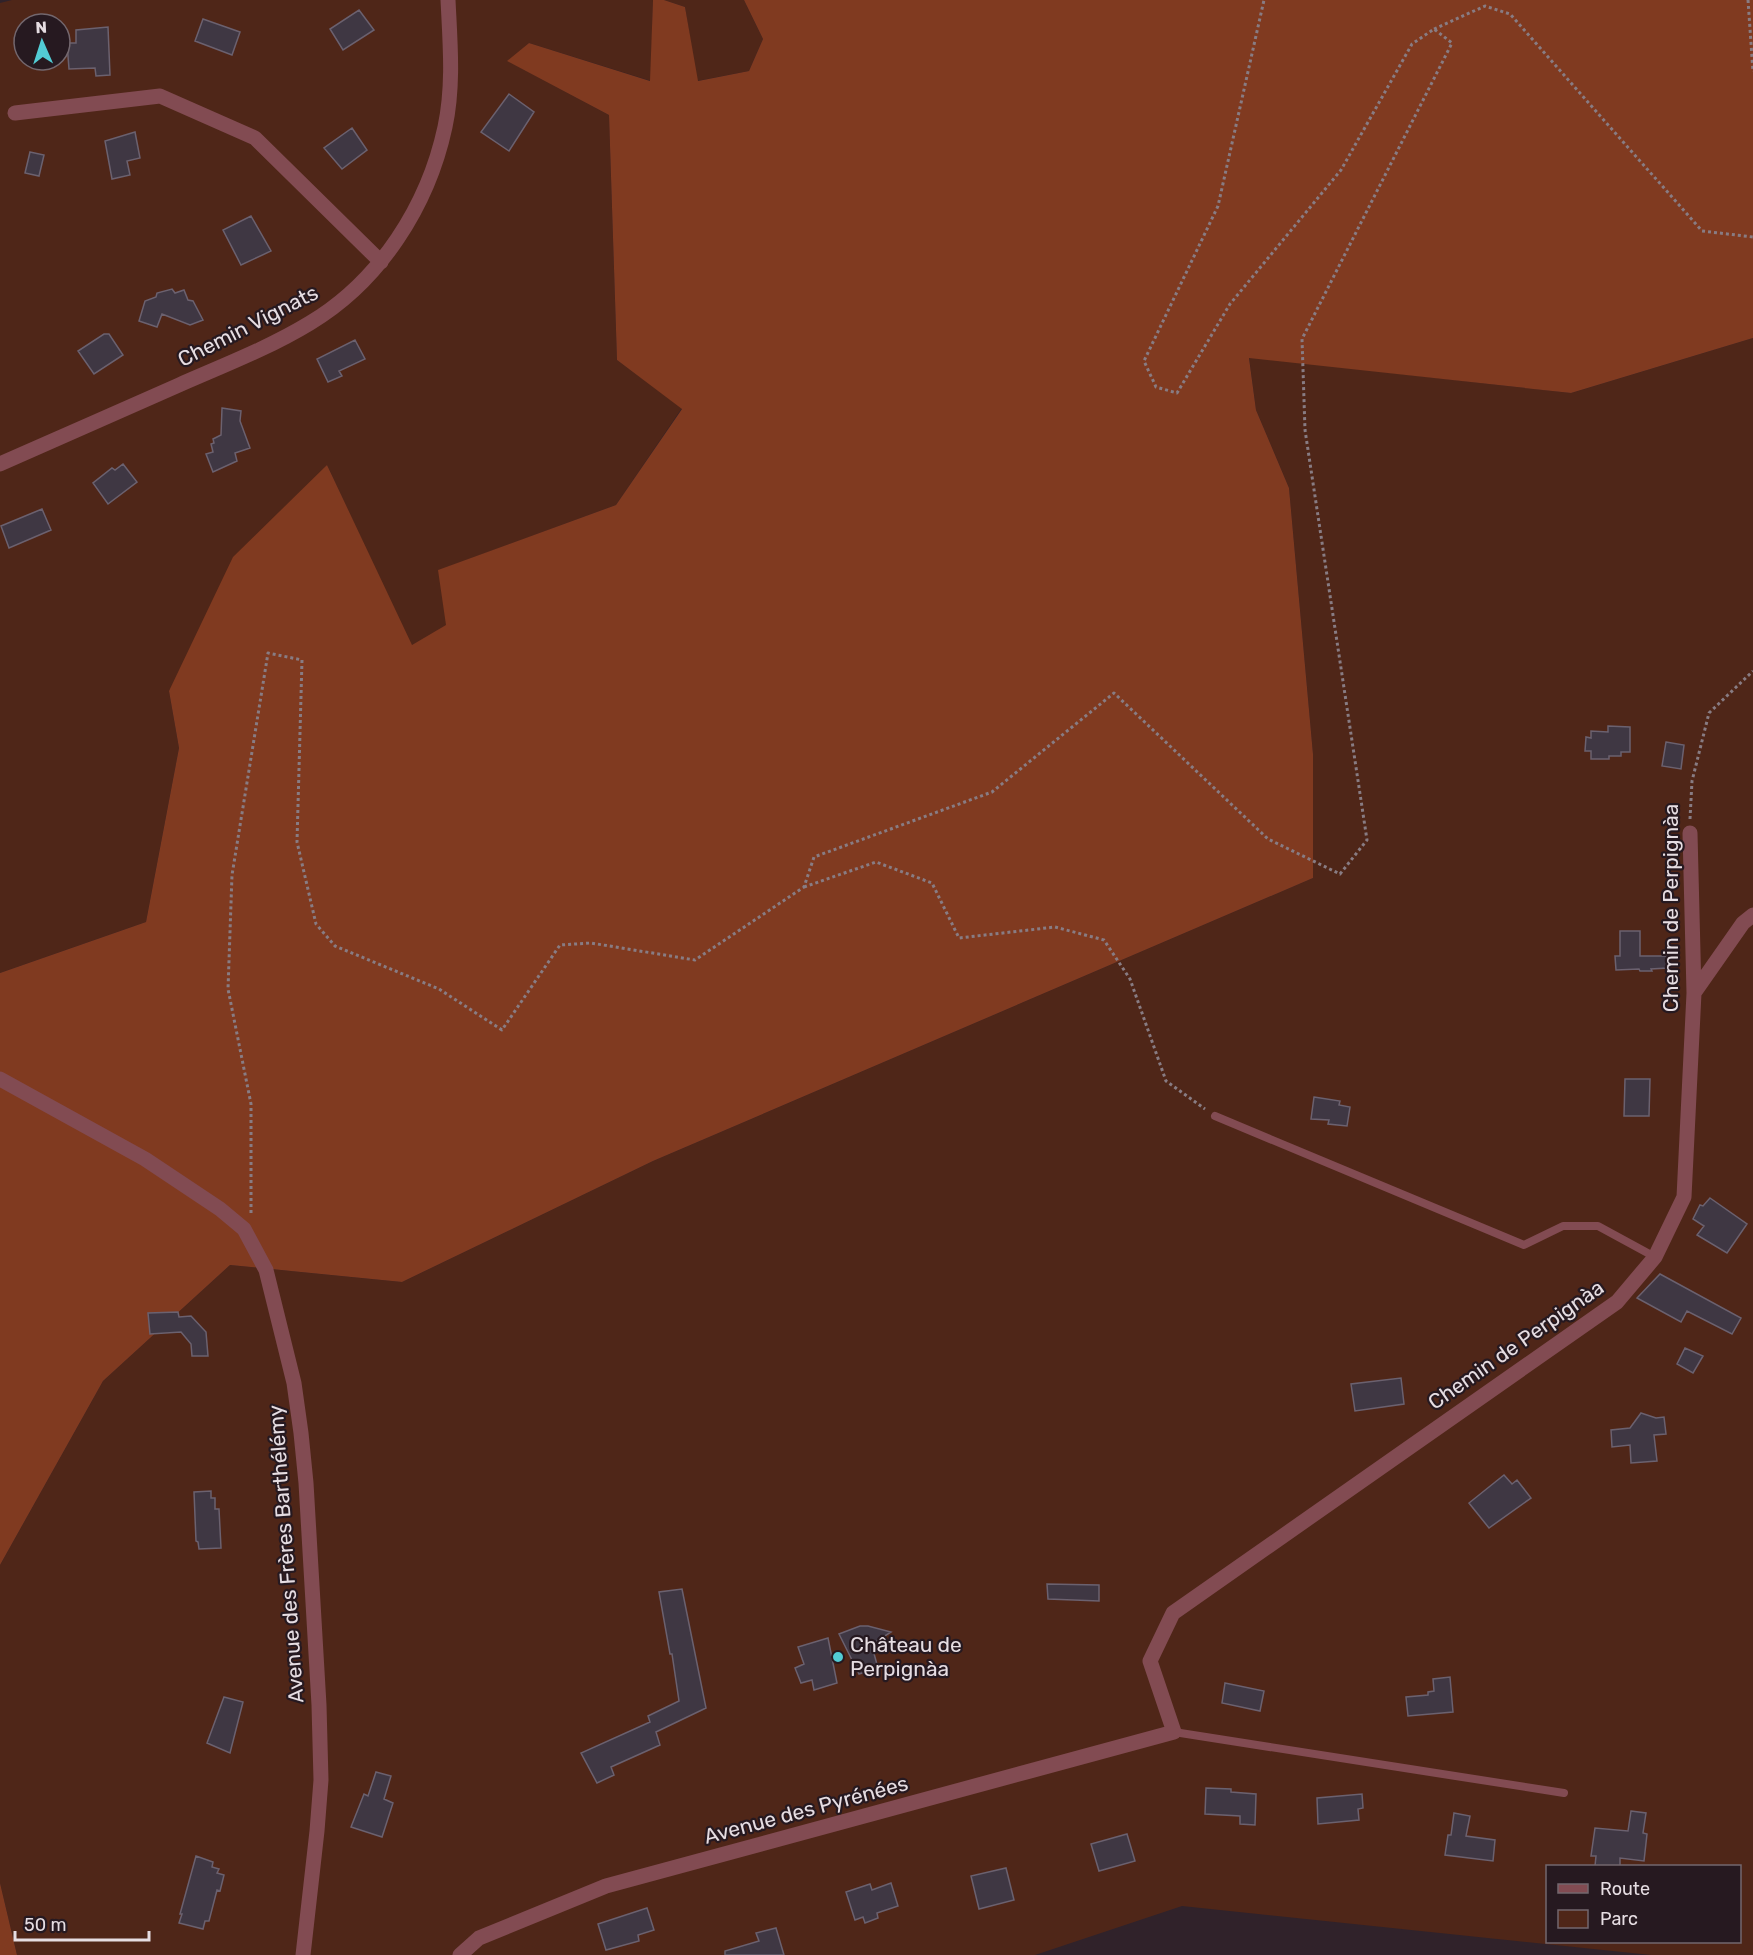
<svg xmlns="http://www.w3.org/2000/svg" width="1753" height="1955" font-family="Rubik,sans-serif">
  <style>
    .green { fill: #4f2618; fill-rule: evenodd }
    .forest { fill: #803a20 }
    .building { fill: #3f3743; stroke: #6b616f; stroke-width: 1.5 }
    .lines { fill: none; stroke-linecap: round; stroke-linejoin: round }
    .path { stroke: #887c83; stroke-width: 3; stroke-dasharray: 3 3; stroke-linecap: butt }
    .service { stroke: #824b52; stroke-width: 8 }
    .minor { stroke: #824b52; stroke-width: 15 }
    .tertiary { stroke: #824b52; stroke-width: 15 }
    .poi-dot { fill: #52ccd5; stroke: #261920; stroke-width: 2 }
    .labels { text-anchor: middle; stroke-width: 4.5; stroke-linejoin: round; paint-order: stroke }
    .street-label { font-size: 21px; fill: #e6dde2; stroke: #261920 }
    .poi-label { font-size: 21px; fill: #e6dde2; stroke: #261920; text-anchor: start }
  </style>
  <rect width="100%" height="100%" fill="#30222a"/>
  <path class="green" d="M 12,0 L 653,0 L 651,81 L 529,43 L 508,61 L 609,115 L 617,360 L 682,408 L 616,505 L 439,570 L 447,625 L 411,646 L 327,465 L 169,691 L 179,748 L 146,922 L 0,973 L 0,3 ZM 24,24 L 60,24 L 60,60 L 24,60 Z
    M 664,0 L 744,0 L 763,39 L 749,71 L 697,81 L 685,7 Z
    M 1753,338 L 1753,1955 L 1651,1955 L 1182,1906 L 1035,1955 L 17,1955 L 0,1883 L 0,1565 L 103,1381 L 230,1265 L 402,1282 L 653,1161 L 1313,878 L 1313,754 L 1289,488 L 1256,410 L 1249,357 L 1571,393 ZM 1548,1866 L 1740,1866 L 1740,1942 L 1548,1942 Z"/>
  <path class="forest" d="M 653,0 L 664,0 L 685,7 L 698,81 L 749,71 L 763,39 L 744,0 L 1753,0 L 1753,338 L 1571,393 L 1249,358 L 1256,410 L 1289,488 L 1313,754 L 1313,878 L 653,1161 L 402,1282 L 230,1265 L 103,1381 L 0,1565 L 0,973 L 146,922 L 179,748 L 169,691 L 233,557 L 327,465 L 412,645 L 446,625 L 438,570 L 616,505 L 682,409 L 617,360 L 609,115 L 507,61 L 529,43 L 650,81 Z
    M 0,1883 L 17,1955 L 0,1955 Z"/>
  <path class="building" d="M 359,10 L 374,30 L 343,50 L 330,29 Z
    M 203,19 L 240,32 L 232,55 L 195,41 Z
    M 108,27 L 110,75 L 96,76 L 95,68 L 69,69 L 67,43 L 76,43 L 76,30 Z
    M 509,94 L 534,112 L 509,151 L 481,132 Z
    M 352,128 L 367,150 L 342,169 L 324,148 Z
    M 135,132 L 140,158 L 127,161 L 130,175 L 112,179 L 105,141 Z
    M 30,152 L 44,155 L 39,176 L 25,173 Z
    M 251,216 L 271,251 L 241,265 L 223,230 Z
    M 172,289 L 175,293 L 184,290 L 188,300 L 193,301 L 203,320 L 190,325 L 162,314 L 157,327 L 139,321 L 145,301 L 156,297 L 157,293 Z
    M 104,334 L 109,334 L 123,355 L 94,374 L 78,351 Z
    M 355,340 L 365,359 L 339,371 L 342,376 L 328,382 L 317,359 Z
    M 222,408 L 241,411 L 240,421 L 250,448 L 235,453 L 237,461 L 213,472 L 206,454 L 213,452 L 211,444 L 214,443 L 213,439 L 221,435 Z
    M 123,464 L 137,482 L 108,504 L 93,483 L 112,468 L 115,470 Z
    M 42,509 L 51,530 L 9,548 L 1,526 Z
    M 1608,726 L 1630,727 L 1630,752 L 1621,752 L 1621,756 L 1609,756 L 1609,759 L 1591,759 L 1591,751 L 1585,751 L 1586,737 L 1591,738 L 1591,731 L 1608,732 Z
    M 1666,742 L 1684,745 L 1681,769 L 1662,766 Z
    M 1620,931 L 1640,931 L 1640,956 L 1667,956 L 1668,968 L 1651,969 L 1652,971 L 1640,971 L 1639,969 L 1616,970 L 1615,956 L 1620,956 Z
    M 1625,1079 L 1650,1079 L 1649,1116 L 1624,1116 Z
    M 1314,1097 L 1340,1101 L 1339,1105 L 1350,1107 L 1347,1126 L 1328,1124 L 1329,1120 L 1311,1119 Z
    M 1710,1198 L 1747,1224 L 1727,1253 L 1697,1235 L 1704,1226 L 1693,1219 L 1700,1205 L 1703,1206 Z
    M 1660,1274 L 1741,1318 L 1732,1334 L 1687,1311 L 1681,1322 L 1637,1298 Z
    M 178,1312 L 179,1317 L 191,1316 L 206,1332 L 208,1356 L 192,1356 L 191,1344 L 181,1332 L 150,1334 L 148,1313 Z
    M 1685,1348 L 1703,1356 L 1693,1373 L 1677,1364 Z
    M 1401,1378 L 1404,1404 L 1355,1411 L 1351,1384 Z
    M 1641,1413 L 1656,1418 L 1664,1417 L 1666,1434 L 1654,1435 L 1657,1461 L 1631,1463 L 1630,1445 L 1612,1447 L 1611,1430 L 1630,1428 Z
    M 1504,1475 L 1512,1484 L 1517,1480 L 1531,1498 L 1489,1528 L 1469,1503 Z
    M 211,1491 L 211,1498 L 215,1498 L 215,1509 L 219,1509 L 221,1548 L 199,1549 L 198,1542 L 196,1541 L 194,1492 Z
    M 1047,1584 L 1099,1585 L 1099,1601 L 1048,1599 Z
    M 682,1589 L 706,1708 L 656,1732 L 660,1745 L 611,1767 L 614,1775 L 597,1783 L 581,1753 L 650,1722 L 648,1716 L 679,1701 L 672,1654 L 670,1654 L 659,1592 Z
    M 860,1626 L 868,1626 L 891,1632 L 877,1641 L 878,1647 L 873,1650 L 878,1668 L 859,1674 L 839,1634 Z
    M 828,1638 L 837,1683 L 814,1690 L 812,1680 L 801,1683 L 795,1668 L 804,1664 L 798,1647 Z
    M 1450,1677 L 1453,1712 L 1408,1716 L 1406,1697 L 1428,1695 L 1428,1692 L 1434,1691 L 1433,1679 Z
    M 1225,1683 L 1264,1691 L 1260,1711 L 1222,1703 Z
    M 224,1697 L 243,1702 L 230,1753 L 207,1743 Z
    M 376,1772 L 391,1776 L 384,1799 L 393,1803 L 382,1837 L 351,1827 L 364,1794 L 368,1796 Z
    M 1206,1788 L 1231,1789 L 1231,1792 L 1256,1794 L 1255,1825 L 1240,1824 L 1240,1816 L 1205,1814 Z
    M 1362,1794 L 1363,1808 L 1358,1809 L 1359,1820 L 1318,1824 L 1317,1798 Z
    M 1631,1811 L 1646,1813 L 1643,1833 L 1647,1834 L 1644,1861 L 1620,1858 L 1620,1866 L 1595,1866 L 1596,1856 L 1591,1856 L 1595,1828 L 1628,1831 Z
    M 1454,1813 L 1470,1816 L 1466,1836 L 1495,1840 L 1493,1861 L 1445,1855 L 1448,1835 L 1451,1835 Z
    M 1127,1834 L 1135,1861 L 1099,1871 L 1091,1844 Z
    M 196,1856 L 213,1862 L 212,1867 L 219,1869 L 217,1873 L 224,1875 L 220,1891 L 217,1890 L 209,1921 L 205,1921 L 203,1929 L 179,1923 L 182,1914 L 180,1914 Z
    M 1006,1868 L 1014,1900 L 979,1909 L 971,1876 Z
    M 891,1883 L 898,1906 L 877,1913 L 878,1918 L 865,1923 L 863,1917 L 855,1920 L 846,1892 L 870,1884 L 872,1890 Z
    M 647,1908 L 654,1930 L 638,1935 L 639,1941 L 606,1950 L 598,1924 Z
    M 776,1928 L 784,1955 L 725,1955 L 725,1951 L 759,1941 L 756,1933 Z"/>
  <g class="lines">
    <path class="path" d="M 1748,0 L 1753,72
      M 1434,29 L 1485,6 L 1510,14 L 1702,231 L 1753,237
      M 1690,819 L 1692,781 L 1709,713 L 1753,671
      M 804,887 L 876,862 L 932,883 L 959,938 L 1055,927 L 1104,940 L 1130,979 L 1166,1081 L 1205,1109
      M 251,1213 L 251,1104 L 228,989 L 232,875 L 268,653 L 302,660 L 297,842 L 316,924 L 335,946 L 439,989 L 502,1030 L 560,945 L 591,943 L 695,960 L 804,887 L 814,857 L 992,792 L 1114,693 L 1268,839 L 1340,874 L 1367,840 L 1305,430 L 1302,339 L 1452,43 L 1434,29 L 1412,44 L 1341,170 L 1230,304 L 1177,393 L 1156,387 L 1144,361 L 1218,206 L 1264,0"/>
    <path class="service" d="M 1215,1116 L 1524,1245 L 1563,1226 L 1598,1226 L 1655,1257
      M 1174,1732 L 1564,1793"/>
    <path class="minor" d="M 15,113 L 160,96 L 255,138 L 381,262
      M 0,464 C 60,438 119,411 179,385 C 222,366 269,348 310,323 C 380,281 428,206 445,127 C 454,85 450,42 448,0
      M 1694,993 L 1743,923 L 1753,915
      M 460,1955 L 479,1938 L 606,1886 L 1174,1732 L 1150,1661 L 1173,1613 L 1617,1302 L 1655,1257 L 1684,1197 L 1694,993 L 1690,833"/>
    <path class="tertiary" d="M 0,1079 L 145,1159 L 220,1209 L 244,1229 L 266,1270 L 294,1383 L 301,1433 L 306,1483 L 319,1705 L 321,1780 L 317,1831 L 303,1955"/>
  </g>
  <circle class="poi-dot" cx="838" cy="1657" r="6"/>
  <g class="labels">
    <g class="street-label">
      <text transform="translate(248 326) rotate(-27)" y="7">Chemin Vignats</text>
      <text transform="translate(1671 908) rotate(-90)" y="7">Chemin de Perpignàa</text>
      <text transform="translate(1516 1345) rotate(-35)" y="7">Chemin de Perpignàa</text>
      <text transform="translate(286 1554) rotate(-94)" y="7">Avenue des Frères Barthélémy</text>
      <text transform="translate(806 1810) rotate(-15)" y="7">Avenue des Pyrénées</text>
    </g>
    <g class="poi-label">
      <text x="850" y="1652">Château de<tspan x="850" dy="24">Perpignàa</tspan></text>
    </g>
  </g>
  <rect x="1546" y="1865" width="195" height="78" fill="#261920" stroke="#73676e" stroke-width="1.5"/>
  <rect x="1558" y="1884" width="30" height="9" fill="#824b52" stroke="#73676e" stroke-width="1.5"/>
  <text x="1600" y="1895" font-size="18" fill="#e6dde2">Route</text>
  <rect x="1558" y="1910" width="30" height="18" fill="#4f2618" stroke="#73676e" stroke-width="1.5"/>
  <text x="1600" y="1925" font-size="18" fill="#e6dde2">Parc</text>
  <g transform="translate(42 42) rotate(357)"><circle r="28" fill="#261920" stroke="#73676e" stroke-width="1.5"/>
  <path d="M0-4.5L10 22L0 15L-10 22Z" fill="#52ccd5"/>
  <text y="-9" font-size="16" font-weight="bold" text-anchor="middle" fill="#e6dde2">N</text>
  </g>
  <path d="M15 1931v9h134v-9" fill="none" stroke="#e6dde2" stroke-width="3"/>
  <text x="24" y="1931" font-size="18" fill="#e6dde2" stroke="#261920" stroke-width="4.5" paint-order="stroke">50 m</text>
</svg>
